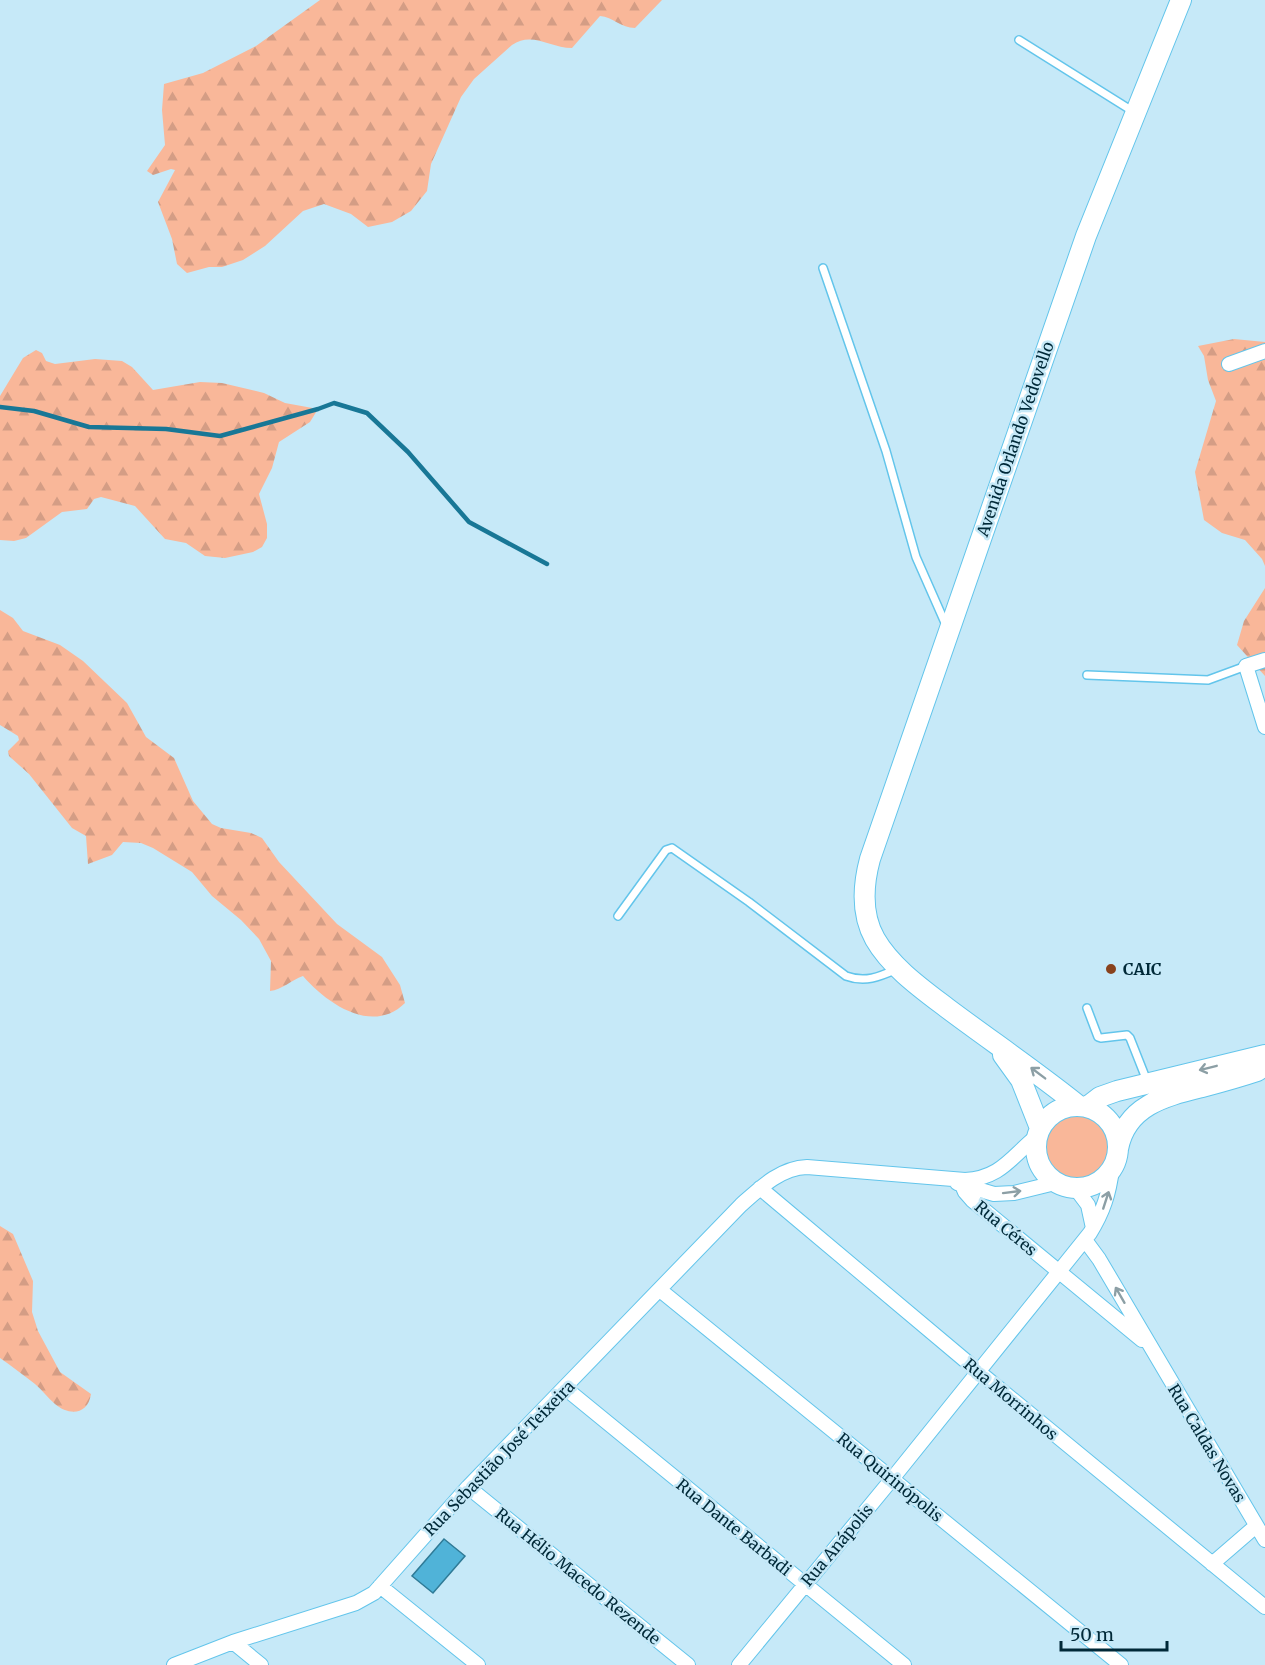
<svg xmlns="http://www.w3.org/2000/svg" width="1265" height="1665" font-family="Merriweather,serif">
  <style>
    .forest { fill: url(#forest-firs) }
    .green { fill: #f9b799 }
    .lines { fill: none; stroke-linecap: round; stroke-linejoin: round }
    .stream { stroke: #187796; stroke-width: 4.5 }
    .building { fill: #50b3d8; stroke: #2f7b97; stroke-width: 1.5 }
    .lane-casing { stroke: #63c5eb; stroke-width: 10 }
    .street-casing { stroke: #63c5eb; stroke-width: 16 }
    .secondary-casing { stroke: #63c5eb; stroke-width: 22 }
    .lane { stroke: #fff; stroke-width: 7 }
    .street { stroke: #fff; stroke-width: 14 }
    .secondary { stroke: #fff; stroke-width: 20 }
    .oneway { stroke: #8c9fa5 }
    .poi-dot { fill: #89421d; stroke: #c6e9f8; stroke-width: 2 }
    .labels { text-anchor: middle; stroke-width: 5; stroke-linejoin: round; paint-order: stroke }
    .street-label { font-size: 16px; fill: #002938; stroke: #c6e9f8 }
    .poi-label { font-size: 16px; font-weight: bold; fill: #002938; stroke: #c6e9f8; text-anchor: start }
  </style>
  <defs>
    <pattern id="forest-firs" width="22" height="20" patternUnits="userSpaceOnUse" patternTransform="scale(1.5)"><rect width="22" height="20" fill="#f9b799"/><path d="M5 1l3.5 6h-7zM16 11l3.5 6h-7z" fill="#d49d85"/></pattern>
  </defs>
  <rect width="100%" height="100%" fill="#c6e9f8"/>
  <path class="forest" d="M 320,0 L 662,0 L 635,28 C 621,28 613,17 600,16 L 572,48 C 550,48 532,31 512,45 L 474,79 L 461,97 L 431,164 L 427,191 L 411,211 L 392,222 L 368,227 L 351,214 L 324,204 L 303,211 L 265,246 L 243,260 L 222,267 L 209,267 L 187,273 L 177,264 L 172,239 L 158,202 L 175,170 L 171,169 L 153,175 L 147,171 L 165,145 L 162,110 L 164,84 L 203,73 L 256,46 Z
    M 1234,339 L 1265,342 L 1265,566 L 1262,559 L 1245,540 L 1222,533 L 1204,520 L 1195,472 L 1216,401 L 1208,380 L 1204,356 L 1198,346 Z
    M 36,350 L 42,353 L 46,361 L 55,364 L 95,359 L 122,361 L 132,367 L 153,390 L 200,382 L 222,383 L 264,393 L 285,403 L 318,409 L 310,422 L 279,442 L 272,468 L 259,494 L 267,524 L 267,538 L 262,547 L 253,552 L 225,558 L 205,556 L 186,543 L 165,539 L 135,506 L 101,497 L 94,499 L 87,509 L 62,512 L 26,538 L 14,541 L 0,540 L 0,396 L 23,358 Z
    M 1265,588 L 1265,676 L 1237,645 L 1244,621 Z
    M 0,610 L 13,618 L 23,631 L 60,645 L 83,661 L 127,703 L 146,737 L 174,758 L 193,801 L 212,824 L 221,828 L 251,833 L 262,838 L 279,862 L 337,924 L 382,957 L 400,985 L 405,1003 C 373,1035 327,1004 303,976 C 291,980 282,990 270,991 L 271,961 L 259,939 L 241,920 L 212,896 L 192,872 L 153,848 L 141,843 L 123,842 L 112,855 L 88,864 L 86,836 L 72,828 L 29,774 L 9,756 L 8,751 L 19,740 L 18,736 L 0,725 Z
    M 0,1226 L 13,1234 L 33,1281 L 32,1312 L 38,1331 L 60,1372 L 91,1394 C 88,1415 69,1416 55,1404 C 48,1398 42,1390 35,1384 C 23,1375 12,1366 0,1358 Z"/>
  <path class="green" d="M1041 1147a35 35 0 1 1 70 0a35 35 0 1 1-70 0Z"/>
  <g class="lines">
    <path class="stream" d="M 0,407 L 34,411 L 89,427 L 166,429 L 220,436 L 318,409 L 334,403 L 367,413 L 408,452 L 469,522 L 547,564"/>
  </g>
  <path class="building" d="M 444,1539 L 465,1556 L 433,1593 L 412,1576 Z"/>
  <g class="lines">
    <defs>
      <path id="lane" d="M 1019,40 L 1134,112
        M 823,268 L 886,451 L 916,557 L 946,625
        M 1087,675 L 1208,680 L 1246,666
        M 618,916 L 666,850 L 672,848 L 749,902 L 846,976 C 865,983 879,977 897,969
        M 1087,1008 L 1098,1037 L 1101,1038 L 1127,1035 L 1130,1038 L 1147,1081"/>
      <path id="street" d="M 1229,364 L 1265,351
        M 1265,660 L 1246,666 L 1265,727
        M 965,1180 L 962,1185 L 965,1192 L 972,1200 L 1142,1340
        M 957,1183 L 994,1194 L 1014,1193 L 1055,1183
        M 760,1188 L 979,1372 L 1265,1607
        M 1076,1189 L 1088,1205 L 1093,1228
        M 1085,1240 L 1099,1259 L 1265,1540
        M 660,1290 L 1121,1665
        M 565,1388 L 904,1665
        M 468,1487 L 688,1665
        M 1212,1564 L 1256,1526
        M 380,1586 L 478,1665
        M 233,1642 L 261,1665
        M 174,1665 L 233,1642 L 356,1603 L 374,1593 L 468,1487 L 741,1205 C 760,1188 780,1168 807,1167 L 965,1180 C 1001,1178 1011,1157 1037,1136
        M 739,1665 L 892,1479 L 1090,1233 C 1103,1212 1109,1194 1112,1169"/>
      <path id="secondary" d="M 1003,1055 L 1021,1080 L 1040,1128
        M1036 1147a41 41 0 1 1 82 0a41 41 0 1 1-82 0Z
        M 1079,1106 C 1037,1072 991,1041 947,1008 C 922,989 891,967 875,939 C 861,914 863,885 870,859 L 1086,236 L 1181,0
        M 1087,1107 L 1100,1097 L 1117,1091 L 1265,1055
        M 1118,1149 C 1126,1105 1166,1096 1202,1087 C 1221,1082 1239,1077 1257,1071 L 1265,1066"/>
    </defs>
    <use href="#lane" class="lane-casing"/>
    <use href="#street" class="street-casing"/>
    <use href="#secondary" class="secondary-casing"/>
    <use href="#lane" class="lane"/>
    <use href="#street" class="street"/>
    <use href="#secondary" class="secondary"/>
  </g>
  <defs><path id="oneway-shaft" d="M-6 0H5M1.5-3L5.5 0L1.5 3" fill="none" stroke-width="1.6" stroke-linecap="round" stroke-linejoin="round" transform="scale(1.5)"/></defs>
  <g class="oneway">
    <use href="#oneway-shaft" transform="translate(1208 1068) rotate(166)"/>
    <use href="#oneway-shaft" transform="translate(1038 1073) rotate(-143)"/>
    <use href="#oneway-shaft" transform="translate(1012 1192) rotate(-7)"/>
    <use href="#oneway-shaft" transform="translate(1106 1200) rotate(-72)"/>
    <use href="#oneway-shaft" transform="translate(1120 1295) rotate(-120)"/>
  </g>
  <circle class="poi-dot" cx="1111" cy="969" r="6"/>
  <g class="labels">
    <g class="street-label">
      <text transform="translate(1015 439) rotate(-71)" y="6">Avenida Orlando Vedovello</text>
      <text transform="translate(1006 1228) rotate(40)" y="6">Rua Céres</text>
      <text transform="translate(1011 1399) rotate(40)" y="6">Rua Morrinhos</text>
      <text transform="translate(1207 1443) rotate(59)" y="6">Rua Caldas Novas</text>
      <text transform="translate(499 1458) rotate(-46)" y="6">Rua Sebastião José Teixeira</text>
      <text transform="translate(890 1477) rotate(39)" y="6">Rua Quirinópolis</text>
      <text transform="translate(734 1527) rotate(39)" y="6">Rua Dante Barbadi</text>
      <text transform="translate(837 1545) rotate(-50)" y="6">Rua Anápolis</text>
      <text transform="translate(578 1576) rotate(39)" y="6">Rua Hélio Macedo Rezende</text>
    </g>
    <g class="poi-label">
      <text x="1123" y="975">CAIC</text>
    </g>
  </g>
  <path d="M1061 1641v9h106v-9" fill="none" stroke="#002938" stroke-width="3"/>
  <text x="1070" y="1641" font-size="18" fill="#002938" stroke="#c6e9f8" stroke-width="4.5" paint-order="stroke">50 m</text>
</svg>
